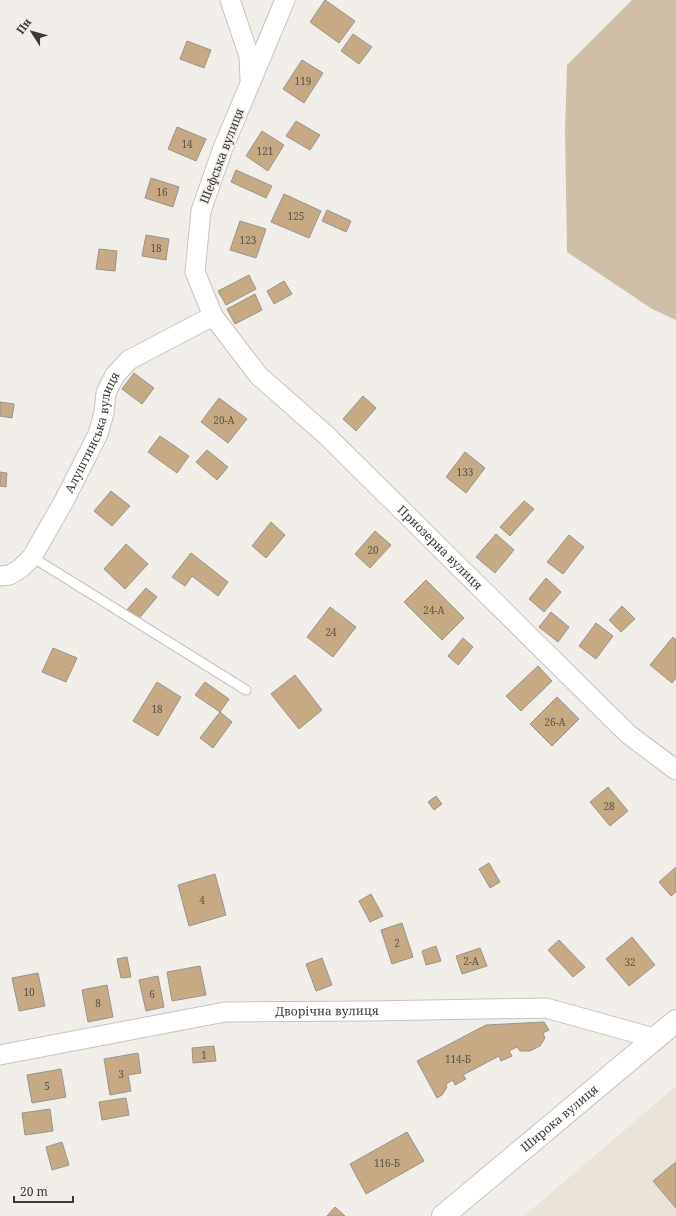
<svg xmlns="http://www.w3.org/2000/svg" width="676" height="1216" font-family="'Noto Serif',serif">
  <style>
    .built { fill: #e9e3d7 }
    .green { fill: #cfbfa8 }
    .building { fill: #c5aa84; stroke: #979490 }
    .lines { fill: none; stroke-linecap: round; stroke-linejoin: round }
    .service-casing { stroke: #c7c4bf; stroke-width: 11 }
    .minor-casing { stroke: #c7c4bf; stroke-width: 21 }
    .secondary-casing { stroke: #c7c4bf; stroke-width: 24 }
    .service { stroke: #fff; stroke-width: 9 }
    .minor { stroke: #fff; stroke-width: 19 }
    .secondary { stroke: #fff; stroke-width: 22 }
    .labels { text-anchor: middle; stroke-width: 3.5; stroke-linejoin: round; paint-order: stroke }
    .number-label { font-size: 10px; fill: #5d554a }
    .street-label { font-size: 12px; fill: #3a3937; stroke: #f1eee9 }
  </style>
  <rect width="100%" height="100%" fill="#f1eee9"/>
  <path class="built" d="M 676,1086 L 676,1216 L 524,1216 Z"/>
  <path class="green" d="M 632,0 L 676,0 L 676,320 L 652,309 L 567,252 L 565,131 L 567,65 Z"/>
  <path class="building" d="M 325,0 L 355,21 L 339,43 L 310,22 Z
    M 353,34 L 372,47 L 359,64 L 341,51 Z
    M 187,41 L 211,50 L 204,68 L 180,59 Z
    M 302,60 L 323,73 L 304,103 L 283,89 Z
    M 296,121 L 320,135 L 310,150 L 286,136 Z
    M 177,127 L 206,139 L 196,161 L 168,149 Z
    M 262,131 L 284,145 L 268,171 L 246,156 Z
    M 236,170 L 272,186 L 266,198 L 231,182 Z
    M 151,178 L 179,187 L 173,207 L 145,198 Z
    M 284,194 L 321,211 L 309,238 L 271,222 Z
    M 327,210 L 351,221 L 346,232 L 322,221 Z
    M 240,221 L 266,229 L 256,258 L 230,250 Z
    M 146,235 L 169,239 L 166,260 L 142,256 Z
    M 99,249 L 117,251 L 115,271 L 96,269 Z
    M 249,275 L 256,289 L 226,305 L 218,291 Z
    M 284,281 L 292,294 L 274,304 L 267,291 Z
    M 255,294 L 262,310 L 235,324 L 227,309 Z
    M 134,373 L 154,388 L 142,404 L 122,389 Z
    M 363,396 L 376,408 L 356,431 L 343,419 Z
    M 219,398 L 247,419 L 228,443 L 201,422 Z
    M 0,402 L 14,404 L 12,418 L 0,416 Z
    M 160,436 L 189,456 L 177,473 L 148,452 Z
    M 207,450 L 228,467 L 217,480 L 196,462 Z
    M 465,452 L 485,468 L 466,493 L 446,477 Z
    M 0,472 L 7,473 L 6,487 L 0,486 Z
    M 111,491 L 130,506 L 112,526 L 94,511 Z
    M 524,501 L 534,509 L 510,536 L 500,527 Z
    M 271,522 L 285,535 L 266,558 L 252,546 Z
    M 375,531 L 391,545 L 370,568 L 355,554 Z
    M 496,534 L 514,550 L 495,573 L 476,557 Z
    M 569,535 L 584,547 L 563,574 L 547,562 Z
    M 126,544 L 148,564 L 125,589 L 104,569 Z
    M 191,553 L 228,582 L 218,596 L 192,576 L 185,586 L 172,577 Z
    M 546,578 L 561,592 L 544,612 L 529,599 Z
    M 426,580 L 464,618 L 442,640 L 404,602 Z
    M 146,588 L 157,597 L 137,621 L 126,611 Z
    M 622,606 L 635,619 L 621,632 L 609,620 Z
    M 330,607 L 356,627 L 333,657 L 307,637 Z
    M 551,612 L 569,627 L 558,642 L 539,627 Z
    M 596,623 L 613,636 L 596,659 L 579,646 Z
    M 673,637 L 676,640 L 676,678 L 672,683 L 650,665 Z
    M 463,638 L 473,647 L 458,665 L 448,656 Z
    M 53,648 L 77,658 L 66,682 L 42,672 Z
    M 538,666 L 552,681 L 521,711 L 506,696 Z
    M 295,675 L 322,710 L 299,729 L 271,694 Z
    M 157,682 L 181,697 L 158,736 L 133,721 Z
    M 205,682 L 229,699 L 220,712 L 195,695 Z
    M 557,697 L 579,719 L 552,746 L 530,724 Z
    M 220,712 L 232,722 L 213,748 L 200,738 Z
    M 608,787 L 628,811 L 610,826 L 590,802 Z
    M 436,796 L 442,804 L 434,810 L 428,802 Z
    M 489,863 L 500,882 L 490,888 L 479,869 Z
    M 676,867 L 676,892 L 671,896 L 659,882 Z
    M 215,874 L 226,915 L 189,926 L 178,885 Z
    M 371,894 L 383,916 L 370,922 L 359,901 Z
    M 402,923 L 413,957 L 392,964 L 381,930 Z
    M 632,937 L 655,965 L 629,986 L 606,959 Z
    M 559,940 L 585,967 L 573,977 L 548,950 Z
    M 436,946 L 441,961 L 426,965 L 422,951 Z
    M 480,948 L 487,966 L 462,974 L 456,956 Z
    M 127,957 L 131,977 L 121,978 L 117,959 Z
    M 322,958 L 332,985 L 316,991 L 306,964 Z
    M 200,966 L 206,995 L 172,1001 L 167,972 Z
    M 38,973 L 45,1006 L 19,1011 L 12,978 Z
    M 158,976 L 164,1007 L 146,1011 L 139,980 Z
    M 107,985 L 113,1017 L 88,1022 L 82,990 Z
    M 544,1022 L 549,1030 L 543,1033 L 545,1038 L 540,1046 L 530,1051 L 520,1051 L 517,1047 L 509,1051 L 512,1056 L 501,1061 L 499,1056 L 463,1075 L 466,1079 L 455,1085 L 453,1080 L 446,1084 L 447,1087 L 442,1095 L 437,1098 L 417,1061 L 486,1025 Z
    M 214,1046 L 216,1061 L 193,1063 L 192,1048 Z
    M 138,1053 L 141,1073 L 128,1075 L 131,1091 L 110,1095 L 104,1059 Z
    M 61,1069 L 66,1097 L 32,1103 L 27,1075 Z
    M 126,1098 L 129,1115 L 102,1120 L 99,1102 Z
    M 50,1109 L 53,1131 L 25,1135 L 22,1113 Z
    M 407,1132 L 424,1161 L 366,1194 L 350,1164 Z
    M 62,1142 L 69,1165 L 52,1170 L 46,1147 Z
    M 676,1162 L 676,1208 L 653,1181 Z
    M 335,1207 L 345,1216 L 327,1216 Z"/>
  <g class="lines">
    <defs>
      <path id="service" d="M 32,557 L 246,690"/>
      <g id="minor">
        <path d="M 230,0 L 249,56 L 250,79"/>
        <path id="s1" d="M 285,0 L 223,148 L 201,211 L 195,272 L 213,316 L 259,376 L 326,435 L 628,734 L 676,770"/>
        <path id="s2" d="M 0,576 L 10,575 L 21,568 L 32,557 L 64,501 L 98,434 L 104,413 L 106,393 L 115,375 L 129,360 L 213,316"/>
        <path id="s3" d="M 0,1055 L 225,1012 L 371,1011 L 546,1008 L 654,1038"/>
      </g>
      <g id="secondary">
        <path id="s4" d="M 443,1216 L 676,1021"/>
      </g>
    </defs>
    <use href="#service" class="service-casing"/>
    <use href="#minor" class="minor-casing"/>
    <use href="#secondary" class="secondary-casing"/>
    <use href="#service" class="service"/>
    <use href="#minor" class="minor"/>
    <use href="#secondary" class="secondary"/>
  </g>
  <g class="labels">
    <g class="number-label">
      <text x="303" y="85">119</text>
      <text x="187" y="148">14</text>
      <text x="265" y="155">121</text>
      <text x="162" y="196">16</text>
      <text x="296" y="220">125</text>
      <text x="248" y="244">123</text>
      <text x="156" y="252">18</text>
      <text x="224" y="424">20-А</text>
      <text x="465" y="476">133</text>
      <text x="373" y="554">20</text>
      <text x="434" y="614">24-А</text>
      <text x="331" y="636">24</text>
      <text x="157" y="713">18</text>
      <text x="555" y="726">26-А</text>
      <text x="609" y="810">28</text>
      <text x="202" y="904">4</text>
      <text x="397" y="947">2</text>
      <text x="471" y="965">2-А</text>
      <text x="630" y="966">32</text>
      <text x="29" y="996">10</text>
      <text x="152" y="998">6</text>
      <text x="98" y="1007">8</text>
      <text x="204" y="1059">1</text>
      <text x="458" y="1063">114-Б</text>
      <text x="121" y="1078">3</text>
      <text x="47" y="1090">5</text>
      <text x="387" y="1167">116-Б</text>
    </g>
    <g class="street-label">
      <text transform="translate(222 156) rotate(-69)" y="4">Шефська вулиця</text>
      <text dy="4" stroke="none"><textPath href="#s2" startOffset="178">Алуштинська вулиця</textPath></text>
      <text dy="4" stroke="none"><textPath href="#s1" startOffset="661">Приозерна вулиця</textPath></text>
      <text dy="4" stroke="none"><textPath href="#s3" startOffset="331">Дворічна вулиця</textPath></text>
      <text dy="4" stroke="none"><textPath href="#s4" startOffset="152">Широка вулиця</textPath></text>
    </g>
  </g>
  <g transform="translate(32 32) rotate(306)" stroke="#f1eee9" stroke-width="3" paint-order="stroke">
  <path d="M0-3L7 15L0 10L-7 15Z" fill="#3a3937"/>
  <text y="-6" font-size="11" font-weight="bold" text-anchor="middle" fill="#3a3937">Пн</text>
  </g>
  <path d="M14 1196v6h59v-6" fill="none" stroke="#3a3937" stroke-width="2"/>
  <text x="20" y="1196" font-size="12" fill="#3a3937" stroke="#f1eee9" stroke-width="3" paint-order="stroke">20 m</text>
</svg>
